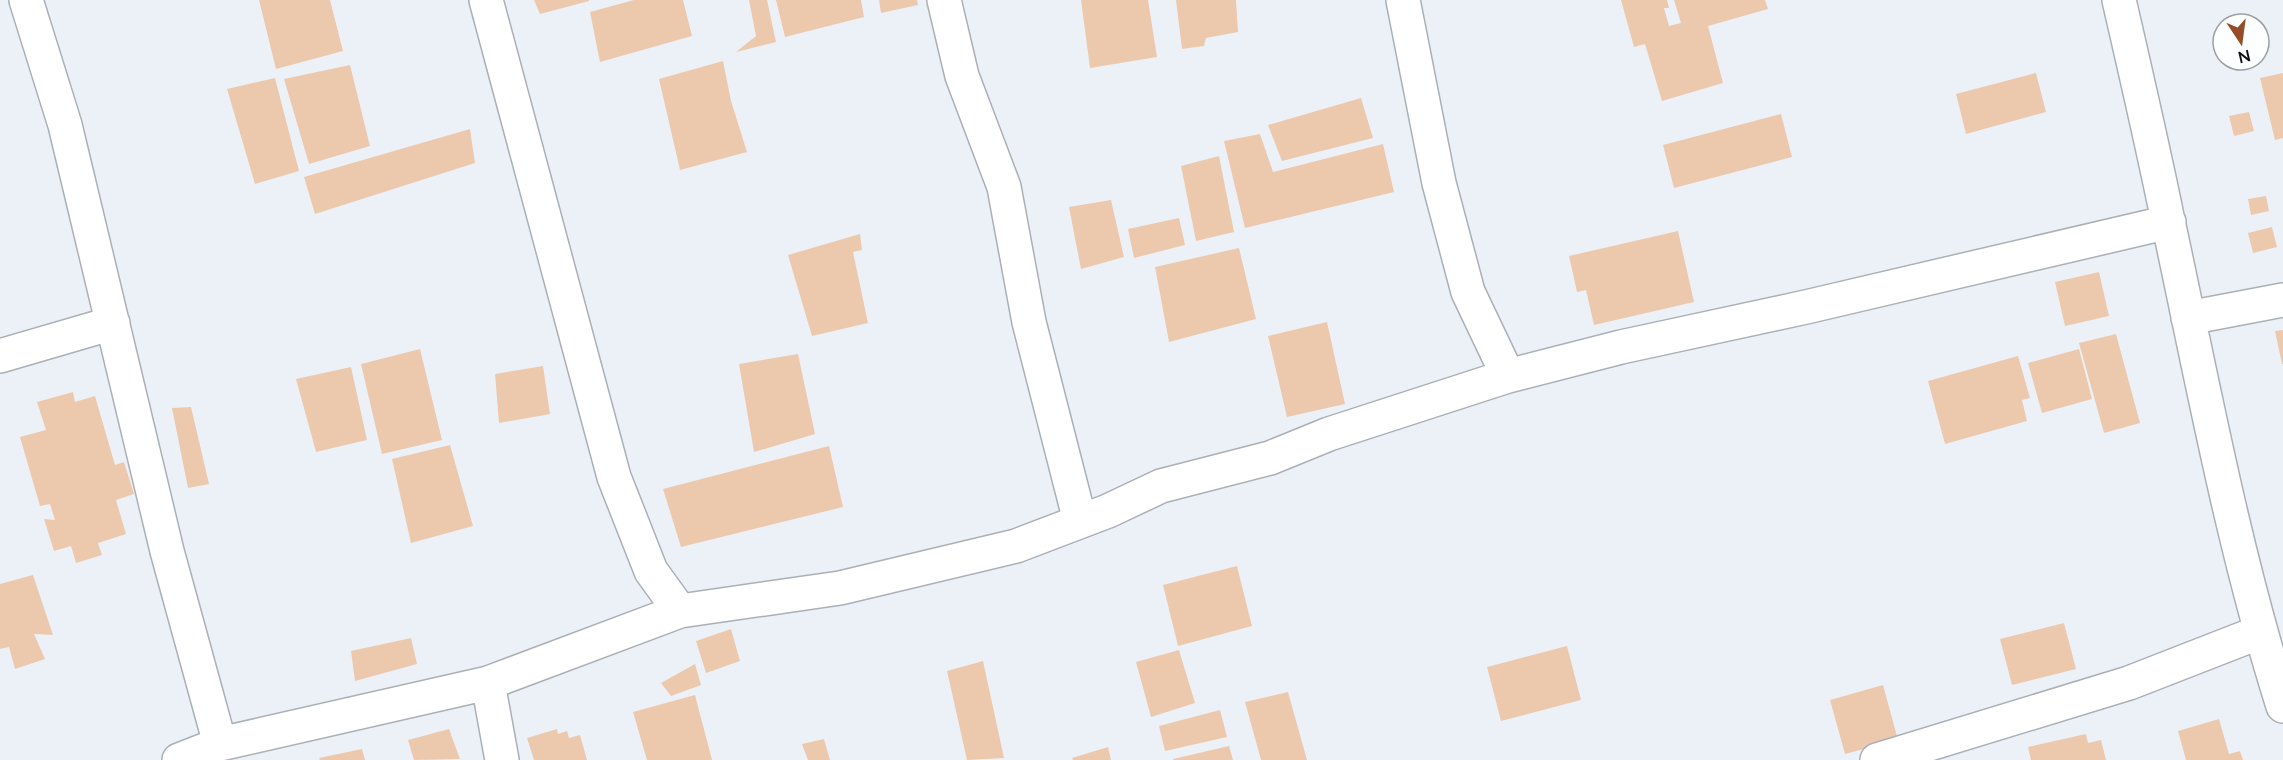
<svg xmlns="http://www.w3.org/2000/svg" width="2283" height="760" font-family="Lato,sans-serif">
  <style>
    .building { fill: #ecc9ad }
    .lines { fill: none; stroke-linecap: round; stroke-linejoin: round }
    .minor-casing { stroke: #abafb6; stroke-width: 36 }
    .minor { stroke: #fff; stroke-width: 33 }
  </style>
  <rect width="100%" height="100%" fill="#ecf1f8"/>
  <path class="building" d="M 259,0 L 330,0 L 343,51 L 276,69 Z
    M 534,0 L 589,0 L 589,1 L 540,14 Z
    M 634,0 L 683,0 L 692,36 L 600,62 L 590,12 Z
    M 749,0 L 767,0 L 776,42 L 736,52 L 756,36 Z
    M 776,0 L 861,0 L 864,17 L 785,37 Z
    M 879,0 L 917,0 L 918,5 L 881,13 Z
    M 1081,0 L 1148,0 L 1157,57 L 1090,68 Z
    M 1176,0 L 1236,0 L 1238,32 L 1206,38 L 1204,46 L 1182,49 Z
    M 1621,0 L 1667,0 L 1669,8 L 1664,8 L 1669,26 L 1681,23 L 1674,0 L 1765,0 L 1768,9 L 1708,26 L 1723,83 L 1662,101 L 1645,44 L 1634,47 Z
    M 723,61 L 731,101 L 747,152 L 680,170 L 659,79 Z
    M 350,65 L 370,146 L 309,164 L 284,79 Z
    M 2036,73 L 2046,112 L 1966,134 L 1956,94 Z
    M 2283,73 L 2283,138 L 2275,140 L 2260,78 Z
    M 275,78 L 299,171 L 255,184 L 227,89 Z
    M 1361,98 L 1373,138 L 1282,161 L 1268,125 Z
    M 2249,112 L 2254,131 L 2234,136 L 2229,116 Z
    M 1781,114 L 1792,157 L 1674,188 L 1663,145 Z
    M 470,129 L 475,163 L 315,214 L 304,177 Z
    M 1260,134 L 1273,172 L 1383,144 L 1394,192 L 1245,228 L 1224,141 Z
    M 1219,156 L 1234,232 L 1196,241 L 1181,166 Z
    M 2266,196 L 2269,211 L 2251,215 L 2248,199 Z
    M 1111,200 L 1124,257 L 1081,269 L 1069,207 Z
    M 1179,218 L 1185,245 L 1134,258 L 1128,229 Z
    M 2272,227 L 2277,247 L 2253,253 L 2248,233 Z
    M 1678,231 L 1694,302 L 1594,325 L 1586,290 L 1577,292 L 1569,256 Z
    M 860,234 L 862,250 L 853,252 L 868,323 L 812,336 L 788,255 Z
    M 1239,248 L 1256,319 L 1169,342 L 1155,267 Z
    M 2099,272 L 2109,316 L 2065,326 L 2055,282 Z
    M 1327,322 L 1345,404 L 1287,417 L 1268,336 Z
    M 2283,330 L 2283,364 L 2282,364 L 2275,331 Z
    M 2116,334 L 2140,423 L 2104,433 L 2079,343 Z
    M 420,349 L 442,440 L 382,454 L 361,364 Z
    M 2079,349 L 2092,399 L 2042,413 L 2028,363 Z
    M 798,354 L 815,434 L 754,452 L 739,364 Z
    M 2018,356 L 2030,398 L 2022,400 L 2027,421 L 1945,444 L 1928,381 Z
    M 543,366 L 550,414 L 499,423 L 495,374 Z
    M 351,367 L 367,440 L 316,452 L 296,379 Z
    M 73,392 L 75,402 L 95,396 L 115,465 L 124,462 L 134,494 L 116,500 L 126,534 L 98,543 L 102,555 L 76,563 L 71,546 L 54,551 L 44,519 L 55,520 L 50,504 L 40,506 L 20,437 L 46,430 L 37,402 Z
    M 191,407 L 209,484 L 188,488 L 172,408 Z
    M 450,445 L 473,526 L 411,543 L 392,459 Z
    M 829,446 L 843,507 L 681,547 L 663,489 Z
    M 1237,566 L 1252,626 L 1178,646 L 1163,585 Z
    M 33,575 L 53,635 L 34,634 L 45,659 L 15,669 L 9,647 L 0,649 L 0,584 Z
    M 2064,623 L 2076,669 L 2012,685 L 2000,639 Z
    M 731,629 L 740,661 L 706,673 L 696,641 Z
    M 411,638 L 417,664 L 355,681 L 351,651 Z
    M 1567,646 L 1581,700 L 1501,721 L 1487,667 Z
    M 1179,650 L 1195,703 L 1151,717 L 1136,662 Z
    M 983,661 L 1004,758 L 967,760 L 947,671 Z
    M 695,664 L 701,685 L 671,696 L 661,683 Z
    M 1883,685 L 1898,740 L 1845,754 L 1830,700 Z
    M 1288,692 L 1307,760 L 1261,760 L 1245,702 Z
    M 695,695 L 712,760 L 647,760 L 633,712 Z
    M 1220,710 L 1227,737 L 1165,751 L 1159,726 Z
    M 2219,719 L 2229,754 L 2240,751 L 2243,760 L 2186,760 L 2178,731 Z
    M 449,729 L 460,759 L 414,760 L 408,740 Z
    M 557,729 L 558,734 L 567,731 L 569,738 L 580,735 L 587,760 L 534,760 L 527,738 Z
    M 2086,734 L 2088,743 L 2101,740 L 2106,760 L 2031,760 L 2028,747 Z
    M 824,739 L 830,760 L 808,760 L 802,744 Z
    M 1229,746 L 1233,760 L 1173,760 L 1173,759 Z
    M 1108,747 L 1111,760 L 1073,760 L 1072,758 Z
    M 362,749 L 365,760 L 320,760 L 319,758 Z"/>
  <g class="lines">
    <defs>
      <path id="minor" d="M 26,0 L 65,125 L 167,551 L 220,744
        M 486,0 L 614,477 L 651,571 L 680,611
        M 944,0 L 962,76 L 1004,187 L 1029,322 L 1080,521
        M 1403,0 L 1439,183 L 1468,292 L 1508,376
        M 2119,0 C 2136,74 2153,147 2168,221 C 2203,384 2233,548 2283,706
        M 2188,318 L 2283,300
        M 0,356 L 113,323
        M 488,683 L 502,760
        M 179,760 L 220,744 L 488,683 L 680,611 L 840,588 L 1016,546 L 1108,511 L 1161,486 L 1270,458 L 1329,434 L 1508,376 L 1621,347 L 1806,307 L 2169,222
        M 1877,760 L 2129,683 L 2260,632"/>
    </defs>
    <use href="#minor" class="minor-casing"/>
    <use href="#minor" class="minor"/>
  </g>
  <g transform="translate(2241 42) rotate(167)"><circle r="28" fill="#fdfeff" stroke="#9d9fa0" stroke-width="1.5"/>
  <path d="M0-4.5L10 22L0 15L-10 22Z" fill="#944d27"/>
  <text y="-9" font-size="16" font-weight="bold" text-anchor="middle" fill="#0e1012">N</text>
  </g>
</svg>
